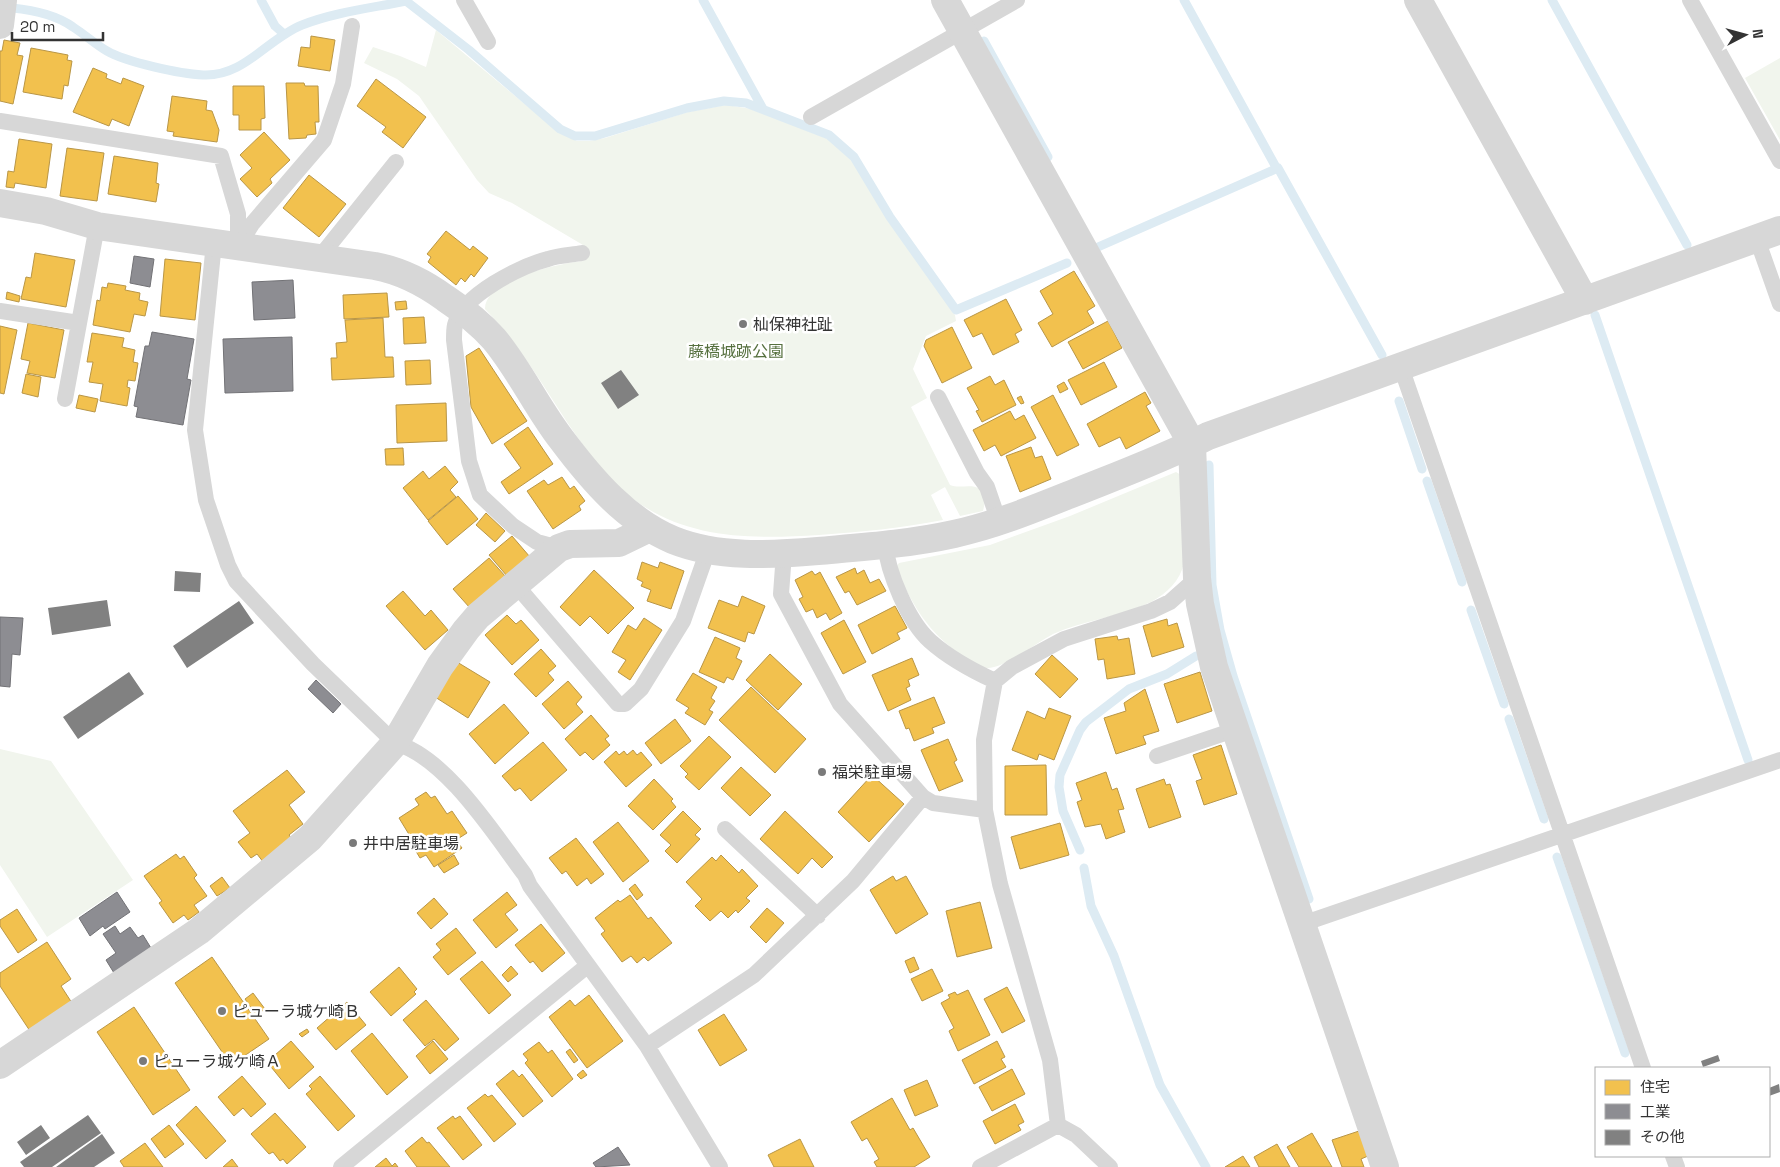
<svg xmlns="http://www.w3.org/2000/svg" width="1780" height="1167" font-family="'Space Grotesk','Noto Sans JP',sans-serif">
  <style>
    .green { fill: #f1f5ed }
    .homes { fill: #f2c14e; stroke: #b99646 }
    .industry { fill: #8d8d92; stroke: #727276 }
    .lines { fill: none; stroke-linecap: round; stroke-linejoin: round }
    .stream { stroke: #ddebf3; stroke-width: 9 }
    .building { fill: #818181 }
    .lane { stroke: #d7d7d7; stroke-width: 16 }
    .street { stroke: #d7d7d7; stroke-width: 28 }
    .poi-dot { fill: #7a7a7a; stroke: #fff; stroke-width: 2 }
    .labels { text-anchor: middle; stroke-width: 5; stroke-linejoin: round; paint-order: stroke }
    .poi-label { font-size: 16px; fill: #333; stroke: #fff; text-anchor: start }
    .park-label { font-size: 16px; fill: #56703f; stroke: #fff }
  </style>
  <rect width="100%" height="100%" fill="#fff"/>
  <path class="green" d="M 436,30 L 557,131 L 577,141 L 589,141 L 605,138 L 688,112 L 726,105 L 752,109 L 828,139 L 852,159 L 888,219 L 955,315 L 956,321 L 926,336 L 913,369 L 927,398 L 911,407 L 950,485 C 960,489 971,483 980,489 L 985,502 L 983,511 L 960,516 L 945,487 L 931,495 L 943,520 C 902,528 861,532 819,535 C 737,540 663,539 603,471 C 560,420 532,357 485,309 C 484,279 558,264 582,261 L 583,245 L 512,203 L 489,193 L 477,180 L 419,96 L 397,79 L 364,63 L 373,47 L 400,56 L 426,67 Z
    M 1780,58 L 1780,140 L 1745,78 Z
    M 1176,472 L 1181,475 L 1184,563 C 1180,581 1167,593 1151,602 C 1120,617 1084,620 1053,634 C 1038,642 1002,670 986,668 C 977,667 970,662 963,656 C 929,634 911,604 896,567 L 899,563 L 990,545 L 1070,516 Z
    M 0,749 L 51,761 L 133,880 L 47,937 L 0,865 Z"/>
  <path class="homes" d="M 311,36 L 335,40 L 330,71 L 298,66 L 301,47 L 310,48 Z
    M 4,40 L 20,43 L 17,55 L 23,56 L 13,104 L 0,101 L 0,51 L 2,51 Z
    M 31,48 L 68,55 L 67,60 L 72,61 L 68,86 L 64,85 L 62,99 L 23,92 Z
    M 93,68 L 107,74 L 106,78 L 121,84 L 123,78 L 144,86 L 129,126 L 112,119 L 109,126 L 73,112 Z
    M 376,79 L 426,117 L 403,148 L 382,132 L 386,127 L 357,106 Z
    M 286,83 L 304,83 L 305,86 L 318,86 L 319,122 L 315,122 L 316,134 L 307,135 L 306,138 L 289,139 Z
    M 233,86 L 264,86 L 265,118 L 261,119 L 261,130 L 239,130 L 239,115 L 233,115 Z
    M 172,96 L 207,101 L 206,110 L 212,111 L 219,130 L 217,142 L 173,136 L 174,132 L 167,131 Z
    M 264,132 L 290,160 L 270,179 L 272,183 L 257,197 L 240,179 L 252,168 L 240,155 Z
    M 19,139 L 52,144 L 46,188 L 15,183 L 14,188 L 6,187 L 8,171 L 14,172 Z
    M 67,148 L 104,153 L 97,201 L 60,196 Z
    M 114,156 L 158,163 L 156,183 L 159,184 L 156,202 L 108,194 Z
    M 309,175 L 346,204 L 319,237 L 283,208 Z
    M 446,231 L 470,250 L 473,246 L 488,258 L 474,277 L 471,274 L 465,282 L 461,278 L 456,285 L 428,262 L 431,257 L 427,254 Z
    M 35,253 L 75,260 L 66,307 L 21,299 L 26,277 L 31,278 Z
    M 165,259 L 201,263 L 195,320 L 160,316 Z
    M 1074,271 L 1095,306 L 1087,311 L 1094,323 L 1052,347 L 1038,323 L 1053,314 L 1040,291 Z
    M 108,283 L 126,286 L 125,290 L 140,293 L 139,300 L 148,302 L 145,316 L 134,314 L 130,332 L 93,325 L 97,300 L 100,301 L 102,287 L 107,288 Z
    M 7,292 L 20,296 L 19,302 L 6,299 Z
    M 387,293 L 389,317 L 344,319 L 343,295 Z
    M 1006,299 L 1022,330 L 1015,334 L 1019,342 L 993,355 L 982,333 L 973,337 L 964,320 Z
    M 406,301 L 407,309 L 396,310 L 395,302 Z
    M 424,317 L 426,343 L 404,344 L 403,318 Z
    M 383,318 L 385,357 L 393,357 L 394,377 L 332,380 L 331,358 L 337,358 L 336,343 L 347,342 L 345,320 Z
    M 1108,321 L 1122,348 L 1083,369 L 1068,342 Z
    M 28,323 L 64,330 L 55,378 L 27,373 L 30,361 L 21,359 Z
    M 0,326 L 17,330 L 4,394 L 0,393 Z
    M 952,327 L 972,368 L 942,383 L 924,346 L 926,340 Z
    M 92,333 L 124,338 L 122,347 L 135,350 L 133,362 L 138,363 L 135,381 L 128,380 L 127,387 L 130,388 L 127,406 L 100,401 L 103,384 L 89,382 L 93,362 L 87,362 Z
    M 479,348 L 527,421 L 492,444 L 471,407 L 466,356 Z
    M 430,360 L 431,384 L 406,385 L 405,361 Z
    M 1104,362 L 1117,387 L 1081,405 L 1068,380 Z
    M 26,374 L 41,377 L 38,397 L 22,393 Z
    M 990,376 L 995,385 L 1004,380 L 1016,405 L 982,422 L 976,411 L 979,410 L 967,388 Z
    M 1064,382 L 1068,389 L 1060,393 L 1057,386 Z
    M 1145,392 L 1151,403 L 1146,406 L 1160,431 L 1126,449 L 1120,437 L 1099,447 L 1087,424 Z
    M 79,395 L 98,399 L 95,412 L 76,408 Z
    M 1053,395 L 1079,445 L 1057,456 L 1031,407 Z
    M 1021,396 L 1024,403 L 1021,404 L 1017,398 Z
    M 446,403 L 447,441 L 397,443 L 396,405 Z
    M 1010,411 L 1015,420 L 1024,415 L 1036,438 L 1001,456 L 995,445 L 984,451 L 973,430 Z
    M 528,427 L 553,464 L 509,494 L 501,482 L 521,468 L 504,444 Z
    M 1031,447 L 1035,458 L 1042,456 L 1051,479 L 1020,492 L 1006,456 Z
    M 403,448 L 404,465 L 386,465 L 385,449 Z
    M 445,466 L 458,482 L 450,490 L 456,497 L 428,520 L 403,488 L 423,471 L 429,479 Z
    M 562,477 L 570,489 L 574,486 L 585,501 L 579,506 L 581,510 L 553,529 L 527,491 L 544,480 L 548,485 Z
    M 458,496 L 478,519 L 447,545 L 428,521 Z
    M 486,513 L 505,531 L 495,542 L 476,525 Z
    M 512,536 L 530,557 L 507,576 L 489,555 Z
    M 489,558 L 506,577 L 470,608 L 453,589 Z
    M 642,562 L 658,568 L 660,562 L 684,571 L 671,609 L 647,601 L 651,590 L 641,586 L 643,582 L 637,579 Z
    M 855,568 L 857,574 L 864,570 L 870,583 L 879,579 L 886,591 L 857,605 L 849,591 L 845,593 L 836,577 Z
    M 594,570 L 634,608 L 608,634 L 590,616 L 580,626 L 560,607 Z
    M 812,571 L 815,575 L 820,572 L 842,613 L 830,620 L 826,613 L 817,618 L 813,609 L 806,612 L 799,599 L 803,597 L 795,580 Z
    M 403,591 L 425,616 L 431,610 L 448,630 L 425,650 L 386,606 Z
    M 742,596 L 765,606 L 754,634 L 748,632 L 745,642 L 708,628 L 719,600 L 738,607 Z
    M 895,606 L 907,628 L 897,633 L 900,639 L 872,654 L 858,625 Z
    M 507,615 L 516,624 L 521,620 L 539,640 L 512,665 L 485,635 Z
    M 644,618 L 662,630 L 630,680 L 618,672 L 626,660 L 612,652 L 628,625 L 636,630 Z
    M 1167,619 L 1168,626 L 1177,623 L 1184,647 L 1152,657 L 1143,626 Z
    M 844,620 L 866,662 L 843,674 L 821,633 Z
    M 1117,636 L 1118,640 L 1129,638 L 1135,674 L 1107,679 L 1104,659 L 1098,660 L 1095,639 Z
    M 715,637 L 740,648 L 736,658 L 742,661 L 733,680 L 727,677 L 724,683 L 699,672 Z
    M 541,649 L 556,666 L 548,673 L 554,680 L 536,697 L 514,674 Z
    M 770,654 L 802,684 L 778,710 L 746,680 Z
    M 1052,655 L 1078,679 L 1060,698 L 1035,674 Z
    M 912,658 L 919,675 L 908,680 L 910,686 L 906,688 L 911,700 L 888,711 L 872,675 Z
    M 457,662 L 490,682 L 468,718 L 435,697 Z
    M 1200,672 L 1212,711 L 1177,723 L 1164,684 Z
    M 693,673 L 717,687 L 711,698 L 715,701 L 709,710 L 713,712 L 705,725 L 685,713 L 689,708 L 676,700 Z
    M 568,681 L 582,697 L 576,704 L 583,712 L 564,729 L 542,704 Z
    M 751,687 L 806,739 L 775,773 L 719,720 Z
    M 1145,689 L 1159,731 L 1143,736 L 1146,744 L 1116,754 L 1104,718 L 1126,711 L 1124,703 Z
    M 934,697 L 945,723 L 932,728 L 934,733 L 914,741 L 909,728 L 906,729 L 899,711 Z
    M 504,704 L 529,733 L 495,764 L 469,734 Z
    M 1049,708 L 1071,716 L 1054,760 L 1039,754 L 1037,760 L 1012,750 L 1027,711 L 1045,719 Z
    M 591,715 L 609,736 L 605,739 L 610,745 L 593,760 L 585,752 L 580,756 L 565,739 Z
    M 675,719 L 691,741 L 661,764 L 645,743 Z
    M 709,736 L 731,757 L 699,790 L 685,777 L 688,774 L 680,766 Z
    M 948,739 L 957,760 L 954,762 L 963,781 L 939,791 L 921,750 Z
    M 543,742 L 567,770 L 531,801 L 520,788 L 515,791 L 502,776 Z
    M 1221,745 L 1237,794 L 1204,805 L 1196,781 L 1202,779 L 1193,755 Z
    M 633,750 L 637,755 L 641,752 L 652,765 L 626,787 L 604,762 L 616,751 L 619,755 L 624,751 L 627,755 Z
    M 1046,765 L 1047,815 L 1005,815 L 1005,766 Z
    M 741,767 L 771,795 L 750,816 L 721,788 Z
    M 287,770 L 305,792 L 289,805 L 303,824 L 289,835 L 293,840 L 264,863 L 257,854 L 251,858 L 238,842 L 250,833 L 233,811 Z
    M 1106,772 L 1112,790 L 1117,788 L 1124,809 L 1118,810 L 1125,832 L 1106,839 L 1101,824 L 1085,827 L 1077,802 L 1082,800 L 1076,783 Z
    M 872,775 L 904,804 L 869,842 L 838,812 Z
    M 654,779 L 673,799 L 671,801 L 676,807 L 653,830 L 628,806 Z
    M 1164,779 L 1166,785 L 1170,784 L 1181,817 L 1149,828 L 1136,789 Z
    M 426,792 L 431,798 L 435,796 L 447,814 L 452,811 L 467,833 L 456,840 L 462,848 L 434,867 L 426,855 L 420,858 L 411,843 L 413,841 L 399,818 L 419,805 L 415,799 Z
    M 683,811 L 701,829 L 695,835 L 700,839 L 677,863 L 665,851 L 671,845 L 660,835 Z
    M 785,811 L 833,857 L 822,868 L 812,858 L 798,874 L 760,839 Z
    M 618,822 L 649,861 L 623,882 L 593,842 Z
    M 1060,823 L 1069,855 L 1020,869 L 1011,837 Z
    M 576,838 L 604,874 L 591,884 L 587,878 L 577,886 L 566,871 L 562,874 L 549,858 Z
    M 176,854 L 180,859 L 184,856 L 197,875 L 194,878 L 207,896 L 194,905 L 199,912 L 188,920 L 184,915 L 173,923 L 159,903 L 162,901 L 144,876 Z
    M 454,855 L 459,864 L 444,873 L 438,865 Z
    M 721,855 L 739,873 L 742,869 L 758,886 L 746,898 L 750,901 L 738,913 L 736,910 L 728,918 L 721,911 L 710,921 L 695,906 L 702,899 L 686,882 L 712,857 L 716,861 Z
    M 893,876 L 896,881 L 906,876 L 928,914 L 896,934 L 870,890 Z
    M 222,877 L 230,888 L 217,896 L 210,886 Z
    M 635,884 L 643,895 L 637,900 L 629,889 Z
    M 507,892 L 517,905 L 505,914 L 518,930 L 496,948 L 473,920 Z
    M 630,895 L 648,919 L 651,917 L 672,943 L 648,961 L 644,957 L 637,963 L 631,956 L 622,962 L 601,934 L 605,931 L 595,918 L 618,900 L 620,902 Z
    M 434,898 L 448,914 L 431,929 L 417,913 Z
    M 980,902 L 992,948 L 957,957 L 946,911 Z
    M 767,908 L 784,923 L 766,943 L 750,927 Z
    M 17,909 L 37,940 L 18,953 L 0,926 L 0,920 Z
    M 541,924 L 565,953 L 542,972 L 533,961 L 530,963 L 515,945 Z
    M 456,928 L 476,953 L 448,975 L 433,957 L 441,950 L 436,944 Z
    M 47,942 L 71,979 L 61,986 L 72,1003 L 30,1031 L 0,986 L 0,973 Z
    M 212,957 L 269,1039 L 231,1065 L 175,983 Z
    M 914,957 L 919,969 L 910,973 L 905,961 Z
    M 482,961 L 511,995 L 489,1014 L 460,979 Z
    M 511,966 L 518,974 L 508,982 L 502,975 Z
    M 399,967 L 417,989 L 414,992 L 416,994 L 391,1016 L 370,992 Z
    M 932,969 L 943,991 L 922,1001 L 911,979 Z
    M 1007,987 L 1025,1021 L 1002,1033 L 984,999 Z
    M 968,990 L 990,1035 L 958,1051 L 949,1031 L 954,1028 L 941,1003 L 950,998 L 948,995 L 955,992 L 957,995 Z
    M 253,993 L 265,1009 L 256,1015 L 245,999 Z
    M 589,995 L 623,1041 L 587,1068 L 549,1017 L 570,1000 L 575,1006 Z
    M 426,1000 L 459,1039 L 445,1051 L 434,1039 L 425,1046 L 403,1020 Z
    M 347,1002 L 366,1025 L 336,1050 L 317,1028 Z
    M 134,1007 L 190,1090 L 153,1115 L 97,1032 Z
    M 724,1014 L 747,1050 L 720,1066 L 698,1030 Z
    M 307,1029 L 309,1032 L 302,1037 L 299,1034 Z
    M 372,1033 L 408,1077 L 387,1095 L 351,1051 Z
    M 291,1041 L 314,1067 L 289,1089 L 267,1062 Z
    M 433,1041 L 448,1059 L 430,1074 L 416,1056 Z
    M 997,1041 L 1005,1057 L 1001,1059 L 1006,1067 L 974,1084 L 962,1060 Z
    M 539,1042 L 548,1053 L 552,1050 L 573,1079 L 552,1097 L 525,1063 L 528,1060 L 523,1054 Z
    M 570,1049 L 578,1060 L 574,1063 L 566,1052 Z
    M 260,1061 L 262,1064 L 255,1069 L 252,1066 Z
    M 1012,1069 L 1025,1094 L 992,1111 L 979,1087 Z
    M 513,1070 L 519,1077 L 522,1074 L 543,1101 L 523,1117 L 496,1084 Z
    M 583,1070 L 587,1075 L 581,1079 L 577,1075 Z
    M 242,1076 L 266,1104 L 251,1117 L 243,1108 L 234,1116 L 218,1097 Z
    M 320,1076 L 355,1116 L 338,1131 L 306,1094 L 312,1089 L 309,1086 Z
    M 927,1080 L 938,1106 L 915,1116 L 904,1090 Z
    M 485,1094 L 488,1097 L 492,1095 L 516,1124 L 494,1142 L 467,1108 Z
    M 892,1098 L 910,1130 L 913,1128 L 930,1157 L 914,1167 L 877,1167 L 874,1162 L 879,1159 L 867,1138 L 862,1141 L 851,1122 Z
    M 1015,1104 L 1024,1122 L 1018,1125 L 1021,1130 L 995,1144 L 983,1121 Z
    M 196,1106 L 226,1141 L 206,1159 L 176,1125 Z
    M 275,1113 L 306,1147 L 287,1164 L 283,1159 L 280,1161 L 273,1152 L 269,1154 L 251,1134 Z
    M 453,1116 L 455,1119 L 460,1116 L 482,1145 L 463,1160 L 437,1128 Z
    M 169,1125 L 184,1144 L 165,1158 L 151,1139 Z
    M 1359,1131 L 1368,1156 L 1361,1159 L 1364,1167 L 1342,1167 L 1332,1140 Z
    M 1312,1133 L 1332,1167 L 1299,1167 L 1287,1147 Z
    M 422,1137 L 427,1143 L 429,1142 L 450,1167 L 417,1167 L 405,1151 Z
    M 800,1139 L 814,1167 L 774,1167 L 768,1155 Z
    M 145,1143 L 163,1167 L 124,1167 L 120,1161 Z
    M 1277,1144 L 1290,1167 L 1259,1167 L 1254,1157 Z
    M 1243,1156 L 1250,1167 L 1225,1167 Z
    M 386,1158 L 392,1166 L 395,1163 L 398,1167 L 375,1167 Z
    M 232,1159 L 238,1167 L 223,1167 Z"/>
  <path class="industry" d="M 134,256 L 154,259 L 150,287 L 130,283 Z
    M 293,280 L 295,318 L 254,320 L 252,282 Z
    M 152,332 L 194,339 L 187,379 L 191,380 L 183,425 L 136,417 L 138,407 L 134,406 L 145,346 L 149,346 Z
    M 292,337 L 293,391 L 225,393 L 223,339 Z
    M 0,617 L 23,618 L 20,655 L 12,654 L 10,687 L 0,686 Z
    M 316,680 L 341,704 L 333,713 L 308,689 Z
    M 117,892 L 130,912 L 105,929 L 103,926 L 90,936 L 79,918 Z
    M 115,926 L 120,934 L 130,927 L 138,938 L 143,935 L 151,948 L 114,973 L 106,960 L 116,953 L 103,934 Z
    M 618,1147 L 630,1165 L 596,1167 L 593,1163 Z"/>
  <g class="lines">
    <path class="stream" d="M 261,0 L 275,26 L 284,34
      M 703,0 L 763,109
      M 1184,0 L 1277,169
      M 1552,0 L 1687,245
      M 12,8 C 33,10 55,14 73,27 C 84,34 95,44 107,51 C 126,62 180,74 203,75 C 244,77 267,39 302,25 C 335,12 372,8 406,1 L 469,50 L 560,129 L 575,136 L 595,136 L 687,108 L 724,101 L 746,103 L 829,135 L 854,157 L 890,217 L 956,310 L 1067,263
      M 984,41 L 1048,157
      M 1098,247 L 1278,168 L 1382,355
      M 1595,315 L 1748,760
      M 1399,401 L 1422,469
      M 1209,465 L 1212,585 L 1220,630 L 1233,676 L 1309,899
      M 1427,481 L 1462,582
      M 1471,610 L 1504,704
      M 1509,719 L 1544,819
      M 1080,850 L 1063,811 L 1059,787 L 1060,775 L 1080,730 L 1086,722 L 1129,689 L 1167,674 L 1196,656
      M 1557,857 L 1625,1053
      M 1084,868 L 1091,906 L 1114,956 L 1160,1085 L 1206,1167"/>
  </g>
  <path class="building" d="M 621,370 L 639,395 L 618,409 L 601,383 Z
    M 175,571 L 201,573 L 200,592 L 174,591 Z
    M 107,600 L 111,626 L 52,635 L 48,608 Z
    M 239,601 L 254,623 L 187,668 L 173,646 Z
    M 129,672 L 144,694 L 78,739 L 63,717 Z
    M 1718,1055 L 1720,1061 L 1703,1067 L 1701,1061 Z
    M 1779,1084 L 1780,1092 L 1769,1096 L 1769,1088 Z
    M 88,1115 L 101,1133 L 52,1167 L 24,1167 L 20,1162 Z
    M 41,1125 L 50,1138 L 26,1155 L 17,1142 Z
    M 102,1134 L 115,1153 L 94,1167 L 56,1167 Z"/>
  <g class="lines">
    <path class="lane" d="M 464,0 L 488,42
      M 1690,0 L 1780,161
      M 811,117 L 1017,0
      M 0,121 L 221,156 L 238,214 L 238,247
      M 1757,239 L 1780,304
      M 214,243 L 195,430 L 206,500 L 228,565 L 236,581 L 313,664 L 395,743 C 446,757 494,834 525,875 L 530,886 L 647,1046 L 720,1167
      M 238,247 L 252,224 L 324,140 L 343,84 L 352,26
      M 319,258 L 396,162
      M 0,311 L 79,323
      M 1401,367 L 1643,1068
      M 938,397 L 977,473 L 987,487 L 999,522
      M 65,399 L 97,226
      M 885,544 C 888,573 908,621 930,641 C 949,658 971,670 995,681
      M 559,548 L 537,542 L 513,526 L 480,495 L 469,461 L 454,340 C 454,336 454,329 455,325 C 462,295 521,266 548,259 C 559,255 571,255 582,253
      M 784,553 L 781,594 L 840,704 L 923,797 L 933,803 L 985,810
      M 516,585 L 618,704 L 625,704 L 641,689 L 683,621 L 708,550
      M 1157,756 L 1234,730
      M 725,829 L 818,916
      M 1302,924 L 1780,760
      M 647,1046 L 754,975 L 853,881 L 923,797
      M 1058,1125 L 1050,1060 L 1000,884 L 985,810 L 984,740 L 995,681 L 1012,667 L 1064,639 L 1151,611 L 1170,602 L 1197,578
      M 1058,1125 L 1076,1135 L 1110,1167
      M 1673,1156 L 1677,1167
      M 341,1167 L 587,966
      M 980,1167 L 1058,1125"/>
    <path class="street" d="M 945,0 L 1192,444 L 1197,578 L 1200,604 L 1214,667 L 1385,1167
      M 1418,0 L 1585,301
      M 0,25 L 3,0
      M 0,203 L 46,211 L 97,226 L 375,266 C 402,271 423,282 445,298 C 463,310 480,323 494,339 C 520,370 537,408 562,440 C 592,480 626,520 673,540 C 718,558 770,555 818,551 C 863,547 909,544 954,534 C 995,525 1034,509 1074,493 C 1119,475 1165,458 1208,436 L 1780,230
      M 0,1065 L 199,931 L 310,838 L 395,743 L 440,666 L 466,630 L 478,616 L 559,548 L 570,544 L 619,543 L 650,528"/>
  </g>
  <g class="poi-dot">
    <circle cx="743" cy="324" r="5"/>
    <circle cx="822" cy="772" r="5"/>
    <circle cx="353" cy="843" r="5"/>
    <circle cx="222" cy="1011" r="5"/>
    <circle cx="143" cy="1061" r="5"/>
  </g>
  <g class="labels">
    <g class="poi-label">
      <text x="753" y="330">杣保神社趾</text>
      <text x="832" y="778">福栄駐車場</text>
      <text x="363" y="849">井中居駐車場</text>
      <text x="232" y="1017">ピューラ城ケ崎Ｂ</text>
      <text x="153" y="1067">ピューラ城ケ崎Ａ</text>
    </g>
    <g class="park-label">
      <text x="736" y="357">藤橋城跡公園</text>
    </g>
  </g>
  <rect x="1595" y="1067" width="175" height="90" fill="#ffffff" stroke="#adadad"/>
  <rect x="1605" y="1080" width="25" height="15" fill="#f2c14e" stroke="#adadad"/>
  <text x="1640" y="1092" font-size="15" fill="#333333">住宅</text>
  <rect x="1605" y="1104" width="25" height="15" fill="#8d8d92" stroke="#adadad"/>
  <text x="1640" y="1117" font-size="15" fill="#333333">工業</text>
  <rect x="1605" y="1130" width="25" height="15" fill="#818181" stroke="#adadad"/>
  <text x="1640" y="1142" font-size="15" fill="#333333">その他</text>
  <g transform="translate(1745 35) rotate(84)" stroke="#ffffff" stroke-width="4" paint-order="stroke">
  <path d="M0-4L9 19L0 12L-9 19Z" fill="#333333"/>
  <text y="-8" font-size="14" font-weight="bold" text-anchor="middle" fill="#333333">N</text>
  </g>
  <path d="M12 32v8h91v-8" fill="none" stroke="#333333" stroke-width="2.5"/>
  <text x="20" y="32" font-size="15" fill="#333333" stroke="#ffffff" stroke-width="4" paint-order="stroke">20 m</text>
</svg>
